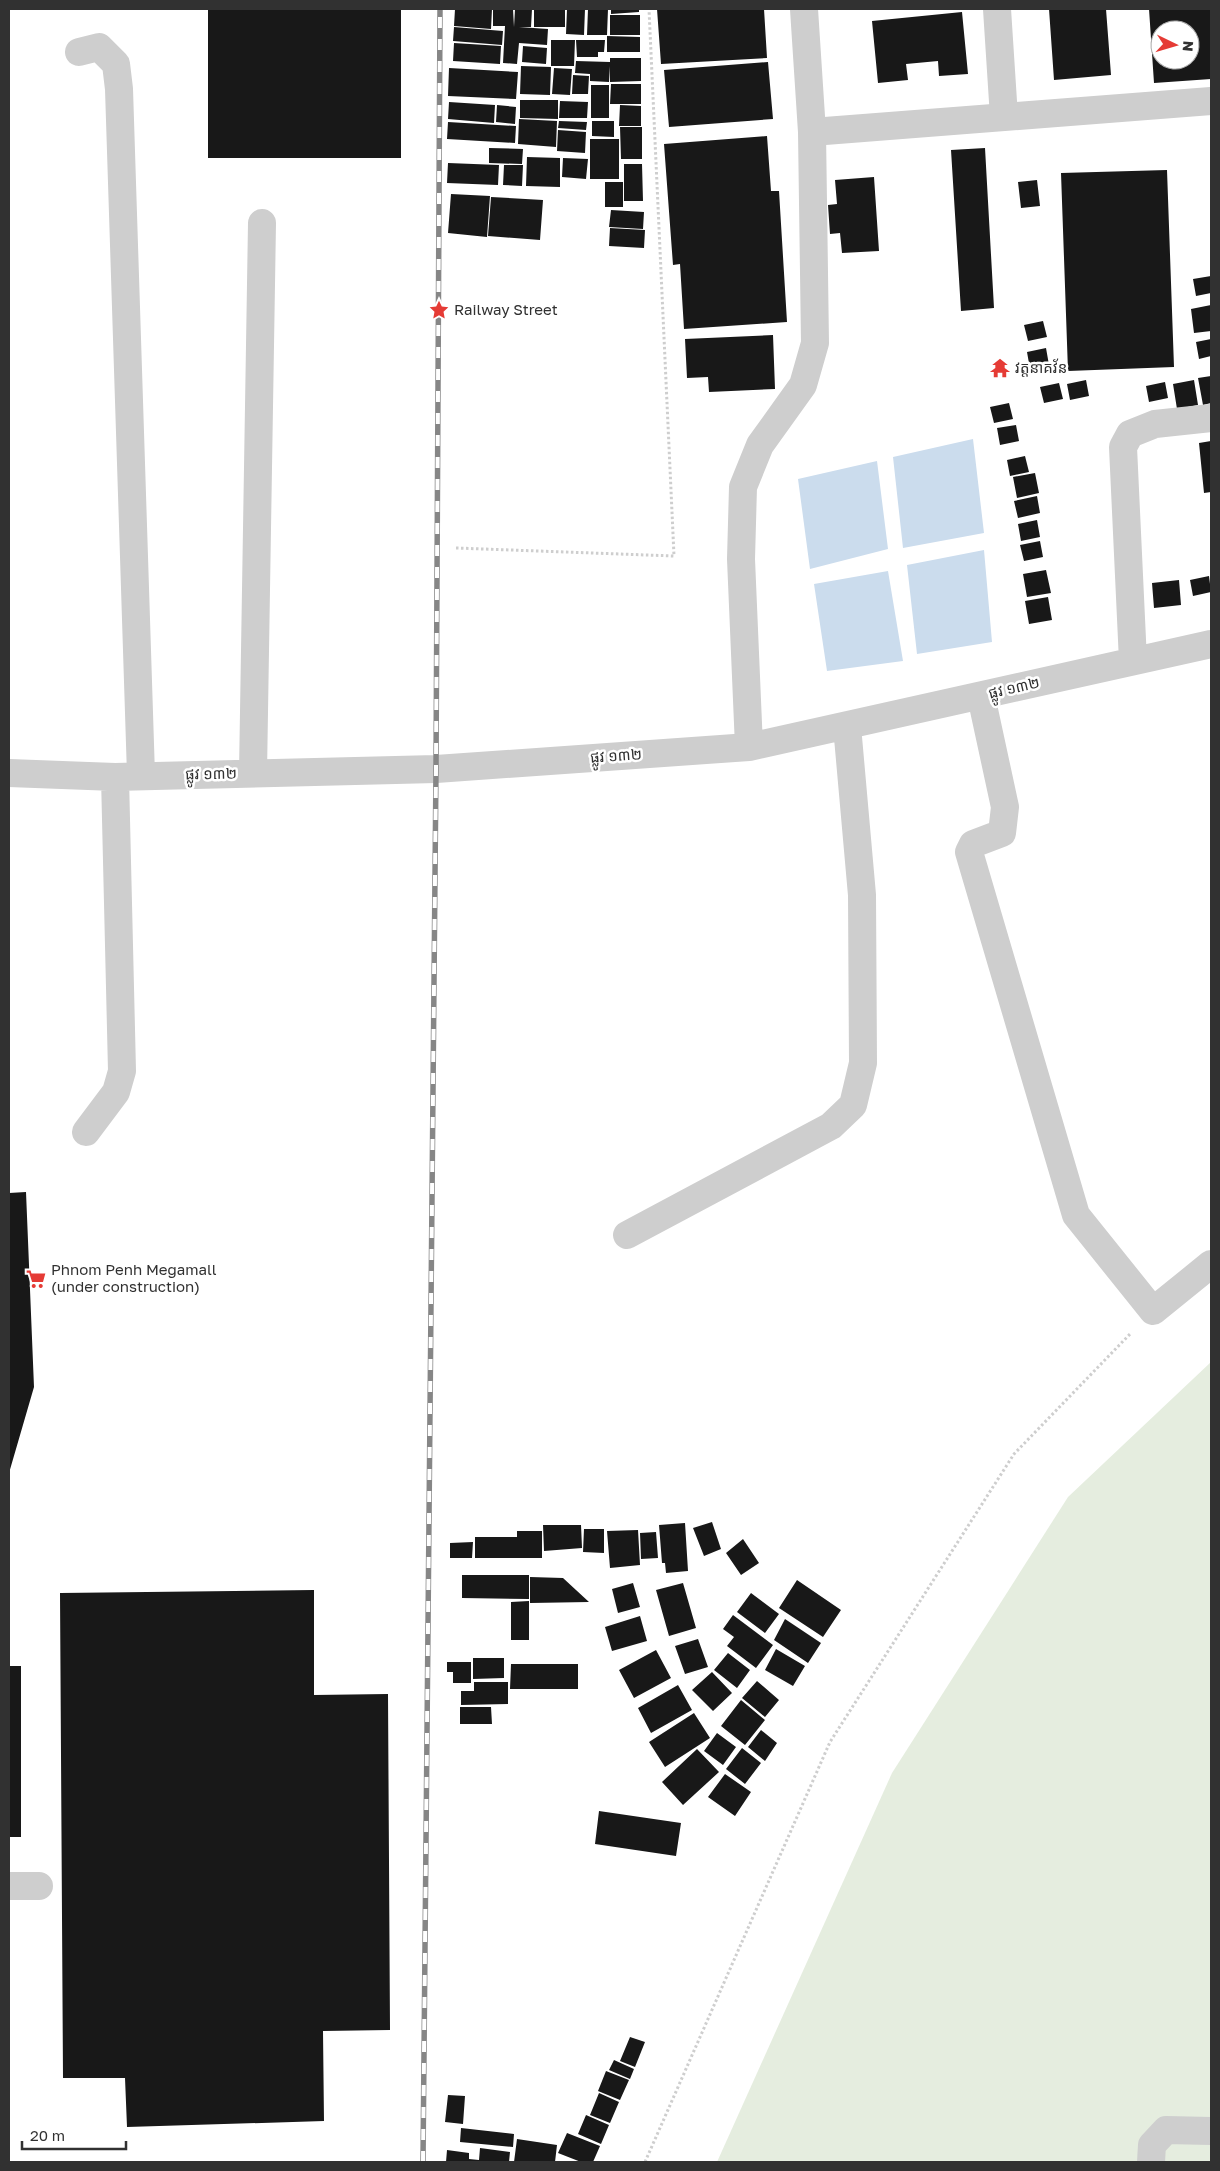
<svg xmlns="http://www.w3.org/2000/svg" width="1220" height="2171" font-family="'Golos Text','Noto Sans Khmer',sans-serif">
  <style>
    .green { fill: #e5eddf }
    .water { fill: #cbdced }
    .building { fill: #181818; fill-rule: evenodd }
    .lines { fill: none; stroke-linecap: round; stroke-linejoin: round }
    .path { stroke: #cecece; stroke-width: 3; stroke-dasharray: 2.5 2.5; stroke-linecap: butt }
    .minor { stroke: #cecece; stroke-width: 28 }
    .rail-casing { stroke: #868686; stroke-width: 5.5 }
    .rail { stroke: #fff; stroke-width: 4; stroke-dasharray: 11; stroke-linecap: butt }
    .labels { text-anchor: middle; stroke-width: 5; stroke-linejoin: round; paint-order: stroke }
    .poi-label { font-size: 15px; fill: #313131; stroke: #fff; text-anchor: start }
    .street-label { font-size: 15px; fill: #313131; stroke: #fff }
  </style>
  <rect width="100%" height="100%" fill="#fff"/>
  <path class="green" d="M 1211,1362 L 1211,2162 L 717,2162 L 892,1773 L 1068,1497 Z"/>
  <path class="water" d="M 973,439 L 984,533 L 903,548 L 893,457 Z
    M 877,461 L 888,549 L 810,569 L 798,479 Z
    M 984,550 L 992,642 L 917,654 L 907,565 Z
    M 888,571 L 903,661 L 827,671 L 814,584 Z"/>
  <path class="building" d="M 208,9 L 401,9 L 401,158 L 208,158 Z
    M 455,9 L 492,9 L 491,29 L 454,26 Z
    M 493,9 L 513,9 L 514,27 L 515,9 L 532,9 L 531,27 L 519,27 L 548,29 L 547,45 L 519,43 L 517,64 L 503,63 L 505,26 L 493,26 Z
    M 534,9 L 565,9 L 565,27 L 534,27 Z
    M 567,9 L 585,9 L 584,35 L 566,34 Z
    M 588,9 L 608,9 L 607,35 L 587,35 Z
    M 611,9 L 639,9 L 639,12 L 611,14 Z
    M 657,9 L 764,9 L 767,58 L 661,64 Z
    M 1049,9 L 1106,9 L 1111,75 L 1054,80 Z
    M 1149,9 L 1211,9 L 1211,79 L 1154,83 ZM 1160,30 L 1190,30 L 1190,60 L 1160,60 Z
    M 962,12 L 968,74 L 939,76 L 938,61 L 906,64 L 908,80 L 878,83 L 872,21 Z
    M 610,15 L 640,15 L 640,35 L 610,35 Z
    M 454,27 L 503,31 L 502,45 L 453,41 Z
    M 607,36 L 640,37 L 640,52 L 607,52 Z
    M 551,40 L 575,40 L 574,66 L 551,66 Z
    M 576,40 L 605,40 L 604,52 L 598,52 L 598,57 L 577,57 Z
    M 454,43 L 501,46 L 500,64 L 453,61 Z
    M 523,46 L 547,48 L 546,64 L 522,62 Z
    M 610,58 L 641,58 L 641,81 L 610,82 L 610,66 L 609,82 L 590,81 L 590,74 L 575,73 L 576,61 L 610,62 Z
    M 768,62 L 773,119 L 669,127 L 664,70 Z
    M 521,66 L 551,67 L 550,95 L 520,94 Z
    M 449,68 L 518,72 L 516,99 L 448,96 Z
    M 554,68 L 572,69 L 570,95 L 552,94 Z
    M 573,75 L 589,76 L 588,94 L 572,94 Z
    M 611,84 L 641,84 L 641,104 L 610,104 Z
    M 591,85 L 609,85 L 609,118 L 591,118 Z
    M 520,100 L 558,100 L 558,119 L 520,118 Z
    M 560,101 L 588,102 L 587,118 L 559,118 Z
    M 449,102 L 495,105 L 494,123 L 448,119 Z
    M 497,105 L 516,107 L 515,124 L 496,122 Z
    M 620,105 L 641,106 L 641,126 L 619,126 Z
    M 519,119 L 557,121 L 556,147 L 518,144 Z
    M 559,121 L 587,122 L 586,130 L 558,128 Z
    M 592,121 L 614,121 L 614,137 L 592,136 Z
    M 448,122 L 516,126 L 515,143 L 447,139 Z
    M 620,127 L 642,127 L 642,159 L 621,159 Z
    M 558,130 L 586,132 L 585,153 L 557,151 Z
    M 767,136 L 771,191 L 779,191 L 787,322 L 684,329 L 680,264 L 673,265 L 664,144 Z
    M 590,139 L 619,139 L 619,179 L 590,179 Z
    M 489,148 L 523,149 L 522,164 L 489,163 Z
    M 985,148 L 994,308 L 961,311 L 951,150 Z
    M 527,157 L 560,158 L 560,187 L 526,186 Z
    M 563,158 L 588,159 L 586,179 L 562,177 Z
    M 448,163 L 499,165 L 498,185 L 447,183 Z
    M 624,164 L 642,164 L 643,201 L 624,201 Z
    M 504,165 L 523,165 L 522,186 L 503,185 Z
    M 1167,170 L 1174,367 L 1068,371 L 1061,173 Z
    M 874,177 L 879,251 L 842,253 L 840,233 L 830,234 L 828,205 L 837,204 L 835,180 Z
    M 1037,180 L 1040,206 L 1021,208 L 1018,182 Z
    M 605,182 L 623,182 L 623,207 L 605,207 Z
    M 451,194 L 490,196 L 487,237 L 448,233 Z
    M 491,197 L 543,200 L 540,240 L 488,236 Z
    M 611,210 L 644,212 L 643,229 L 609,227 Z
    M 610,228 L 645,230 L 644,248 L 609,246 Z
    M 1211,276 L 1211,293 L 1196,296 L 1193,279 Z
    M 1211,305 L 1211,331 L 1194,333 L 1191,309 Z
    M 1043,321 L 1047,337 L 1028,341 L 1024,325 Z
    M 773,335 L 775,389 L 709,392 L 708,377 L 687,378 L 685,339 Z
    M 1211,339 L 1211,356 L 1199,359 L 1196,342 Z
    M 1046,348 L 1049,365 L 1030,369 L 1027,352 Z
    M 1211,376 L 1211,403 L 1203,405 L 1198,378 Z
    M 1086,380 L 1089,396 L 1070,400 L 1067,384 Z
    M 1194,380 L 1198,405 L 1177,409 L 1173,384 Z
    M 1165,382 L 1168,398 L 1149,402 L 1146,386 Z
    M 1059,383 L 1063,399 L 1044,403 L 1040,387 Z
    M 1009,403 L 1013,419 L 994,423 L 990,407 Z
    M 1016,425 L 1019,441 L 1000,445 L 997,428 Z
    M 1211,441 L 1211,492 L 1204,493 L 1199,443 Z
    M 1025,456 L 1029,472 L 1010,476 L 1007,460 Z
    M 1035,473 L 1039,493 L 1017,498 L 1013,477 Z
    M 1037,496 L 1040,513 L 1018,518 L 1014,501 Z
    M 1037,520 L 1040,537 L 1021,541 L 1018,524 Z
    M 1040,541 L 1043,557 L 1024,561 L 1020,545 Z
    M 1046,570 L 1051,593 L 1027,597 L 1023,574 Z
    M 1209,576 L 1211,592 L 1193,596 L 1190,580 Z
    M 1179,580 L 1181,605 L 1154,608 L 1152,583 Z
    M 1048,597 L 1052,620 L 1029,624 L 1025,601 Z
    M 26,1192 L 34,1387 L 9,1473 L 9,1193 Z
    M 712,1522 L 721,1549 L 704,1556 L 693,1528 Z
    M 685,1523 L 688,1571 L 666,1573 L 665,1563 L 662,1563 L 659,1525 Z
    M 543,1525 L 581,1525 L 582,1548 L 544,1551 Z
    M 584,1529 L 604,1529 L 604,1553 L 583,1552 Z
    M 638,1530 L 640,1565 L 610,1568 L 607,1531 Z
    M 517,1531 L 542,1531 L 542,1558 L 475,1558 L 475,1537 L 517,1537 Z
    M 656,1532 L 658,1558 L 641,1559 L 640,1533 Z
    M 743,1539 L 759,1563 L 741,1575 L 726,1553 Z
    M 473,1542 L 472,1558 L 450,1558 L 450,1543 Z
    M 462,1575 L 529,1575 L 529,1599 L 462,1598 Z
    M 530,1577 L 563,1578 L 589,1602 L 530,1603 Z
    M 797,1580 L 841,1610 L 823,1637 L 779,1608 Z
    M 633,1583 L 640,1607 L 618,1613 L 612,1589 Z
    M 683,1583 L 696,1628 L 669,1636 L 656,1590 Z
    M 314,1590 L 314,1695 L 388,1694 L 390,2030 L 323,2031 L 324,2121 L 127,2127 L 125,2078 L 63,2078 L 60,1593 Z
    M 751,1593 L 779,1614 L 765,1633 L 737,1612 Z
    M 529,1601 L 529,1640 L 511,1640 L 511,1602 Z
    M 733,1615 L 773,1645 L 756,1668 L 727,1646 L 734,1637 L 723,1629 Z
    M 640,1616 L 647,1641 L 612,1651 L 605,1627 Z
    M 785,1619 L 821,1643 L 808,1663 L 774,1640 Z
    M 698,1639 L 708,1667 L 685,1674 L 675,1646 Z
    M 776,1649 L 805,1666 L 793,1686 L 765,1670 Z
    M 656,1650 L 671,1678 L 634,1698 L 619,1670 Z
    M 728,1653 L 750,1670 L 737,1688 L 714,1670 Z
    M 473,1658 L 504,1658 L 504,1678 L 473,1679 Z
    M 447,1662 L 471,1662 L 471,1683 L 453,1683 L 453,1672 L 447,1672 Z
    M 511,1664 L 578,1664 L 578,1689 L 510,1689 Z
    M 9,1666 L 21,1666 L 21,1837 L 9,1837 Z
    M 712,1672 L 732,1693 L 713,1711 L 692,1690 Z
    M 757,1681 L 779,1700 L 765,1717 L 742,1698 Z
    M 474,1682 L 508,1682 L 508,1704 L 461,1705 L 461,1691 L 474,1691 Z
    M 678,1685 L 692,1710 L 651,1733 L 638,1708 Z
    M 741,1700 L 765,1720 L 745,1745 L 721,1726 Z
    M 460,1707 L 491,1707 L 492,1724 L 460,1724 Z
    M 694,1713 L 710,1738 L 665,1767 L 649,1742 Z
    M 761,1730 L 777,1743 L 765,1761 L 748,1747 Z
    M 717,1733 L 736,1747 L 723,1765 L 704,1751 Z
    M 742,1748 L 761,1763 L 745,1784 L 726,1769 Z
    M 697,1749 L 719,1772 L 683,1805 L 662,1782 Z
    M 725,1774 L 751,1792 L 735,1816 L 708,1797 Z
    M 599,1811 L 681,1823 L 676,1856 L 595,1844 Z
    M 630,2037 L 645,2042 L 635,2067 L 620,2061 Z
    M 614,2060 L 634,2069 L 630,2079 L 609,2070 Z
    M 606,2071 L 629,2080 L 620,2100 L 598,2091 Z
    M 599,2093 L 619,2102 L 610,2123 L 590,2115 Z
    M 448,2095 L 465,2096 L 463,2124 L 445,2122 Z
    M 586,2115 L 609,2125 L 601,2144 L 578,2134 Z
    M 461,2128 L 514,2134 L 513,2147 L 460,2142 Z
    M 567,2133 L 600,2146 L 593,2162 L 581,2162 L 558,2153 Z
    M 517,2139 L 557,2145 L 555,2162 L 514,2162 Z
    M 480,2148 L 510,2152 L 509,2162 L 446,2162 L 447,2150 L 469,2153 L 469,2159 L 479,2160 Z"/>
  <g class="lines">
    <path class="path" d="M 456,548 L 674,556 L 649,9
      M 645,2162 L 830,1742 L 1014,1454 L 1131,1333"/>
    <path class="minor" d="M 997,9 L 1004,117
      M 79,52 L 99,47 L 116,64 L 119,89 L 141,775
      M 812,132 L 1211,101
      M 1133,661 L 1123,447 L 1130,434 L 1155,424 L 1211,418
      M 981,696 L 1005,807 L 1002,833 L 973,844 L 969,852 L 1076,1215 L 1153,1311 L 1211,1264
      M 749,747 L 741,559 L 743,487 L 760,445 L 803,385 L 815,343 L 812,132 L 804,9
      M 9,773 L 115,777 L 436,769 L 749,747 L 1211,644
      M 253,773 L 262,223
      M 86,1132 L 116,1092 L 122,1071 L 115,777
      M 627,1235 L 831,1126 L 853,1105 L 863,1063 L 862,895 L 847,726
      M 9,1886 L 39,1886
      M 1151,2162 L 1152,2145 L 1166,2130 L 1211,2131"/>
    <defs>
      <path id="rail" d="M 423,2162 L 436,769 L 440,9"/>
    </defs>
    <use href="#rail" class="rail-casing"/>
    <use href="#rail" class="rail"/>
  </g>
  <defs>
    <symbol id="sight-bare" viewBox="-9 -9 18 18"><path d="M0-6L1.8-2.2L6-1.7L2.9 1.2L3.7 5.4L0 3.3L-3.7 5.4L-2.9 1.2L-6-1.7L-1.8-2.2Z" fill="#e53b35" stroke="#fff" stroke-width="2.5" paint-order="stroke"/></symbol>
    <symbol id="temple-bare" viewBox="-9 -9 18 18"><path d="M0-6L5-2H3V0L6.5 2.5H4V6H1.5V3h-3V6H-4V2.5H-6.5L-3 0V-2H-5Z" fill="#e53b35" stroke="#fff" stroke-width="2.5" paint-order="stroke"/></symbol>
    <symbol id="supermarket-bare" viewBox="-9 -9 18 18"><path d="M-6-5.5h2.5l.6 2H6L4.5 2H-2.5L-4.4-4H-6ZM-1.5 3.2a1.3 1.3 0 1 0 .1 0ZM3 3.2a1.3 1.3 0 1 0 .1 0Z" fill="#e53b35" stroke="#fff" stroke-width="2.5" paint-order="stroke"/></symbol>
  </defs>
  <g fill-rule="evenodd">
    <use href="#sight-bare" x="425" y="296" width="28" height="28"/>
    <use href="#temple-bare" x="986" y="354" width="28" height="28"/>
    <use href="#supermarket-bare" x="22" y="1265" width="28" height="28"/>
  </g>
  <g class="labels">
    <g class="poi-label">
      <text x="454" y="315">Railway Street</text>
      <text x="1015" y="373">វត្តនាគវ័ន</text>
      <text x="51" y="1275">Phnom Penh Megamall<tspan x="51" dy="17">(under construction)</tspan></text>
    </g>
    <g class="street-label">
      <text transform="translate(1014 688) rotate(-13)" y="5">ផ្លូវ ១៣២</text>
      <text transform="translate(616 756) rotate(-4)" y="5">ផ្លូវ ១៣២</text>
      <text transform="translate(211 774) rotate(-1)" y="5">ផ្លូវ ១៣២</text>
    </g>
  </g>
  <rect width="1220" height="2171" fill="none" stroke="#313131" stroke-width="20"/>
  <g transform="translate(1175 45) rotate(95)"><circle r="24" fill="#ffffff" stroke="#adadad"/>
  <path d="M0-4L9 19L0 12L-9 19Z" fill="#e53b35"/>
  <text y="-8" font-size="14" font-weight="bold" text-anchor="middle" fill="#313131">N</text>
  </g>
  <path d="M22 2141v8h104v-8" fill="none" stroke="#313131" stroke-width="2.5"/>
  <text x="30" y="2141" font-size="15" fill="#313131" stroke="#ffffff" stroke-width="4" paint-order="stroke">20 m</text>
</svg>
